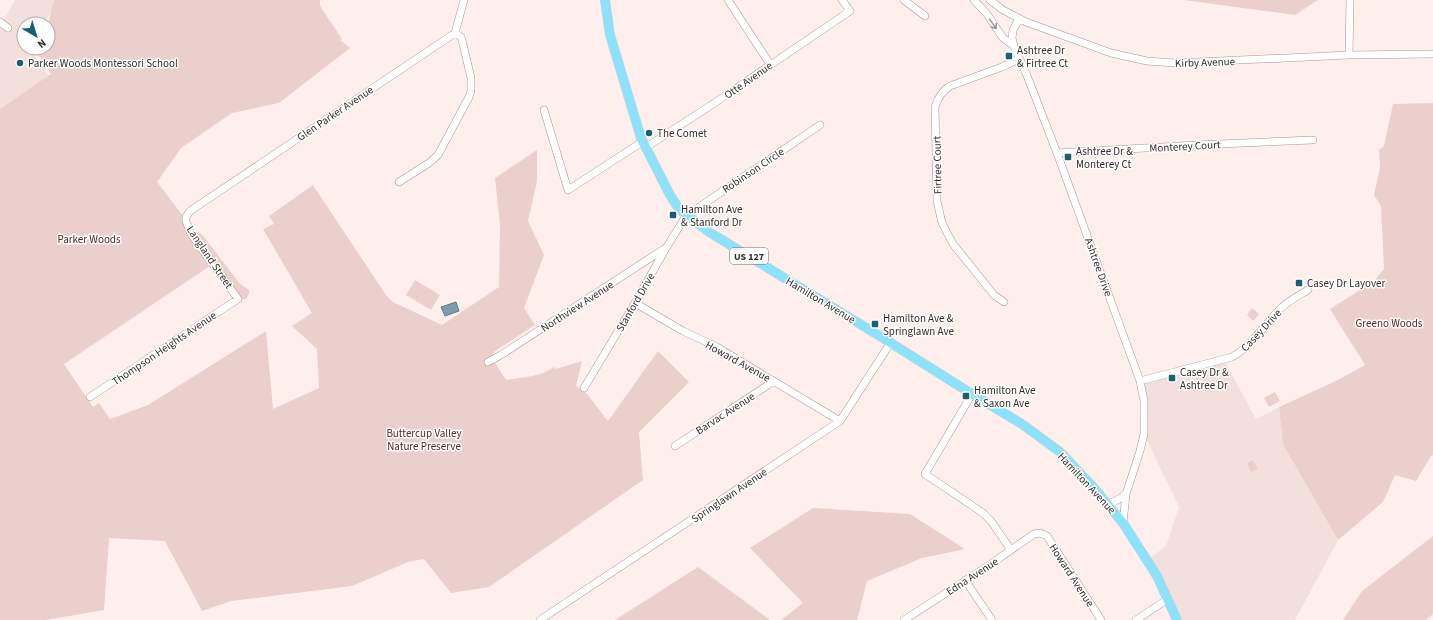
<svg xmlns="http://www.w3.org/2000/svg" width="1433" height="620" font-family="'Source Sans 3',sans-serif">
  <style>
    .built { fill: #f3dfdb }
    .green { fill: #eacfca }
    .water { fill: #7a9eaa; stroke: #657c84 }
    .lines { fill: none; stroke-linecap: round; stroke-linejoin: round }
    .minor-casing { stroke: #aa928e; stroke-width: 8 }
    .major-casing { stroke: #d3d1d0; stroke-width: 10 }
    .minor { stroke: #fff; stroke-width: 7 }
    .major { stroke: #8be2fa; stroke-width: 9 }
    .oneway { stroke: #9a9694 }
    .poi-dot { fill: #1c5f73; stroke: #fff; stroke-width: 1.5 }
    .labels { text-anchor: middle; stroke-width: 3; stroke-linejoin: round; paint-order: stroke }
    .shield { fill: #fff; stroke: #726b6a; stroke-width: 1 }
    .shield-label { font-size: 10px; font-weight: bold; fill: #352c2a }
    .poi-label { font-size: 11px; fill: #352c2a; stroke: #fff; text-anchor: start }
    .street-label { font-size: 11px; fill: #352c2a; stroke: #fff }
    .park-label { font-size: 11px; fill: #572720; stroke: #fff }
  </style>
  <rect width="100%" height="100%" fill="#ffefec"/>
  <path class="built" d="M 15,0 L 52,0 L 56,3 L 44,24 L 24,24 L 24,48 L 30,48 L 29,49 L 50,78 L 0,111 L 0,22 L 2,23 Z
    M 1224,360 L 1256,419 L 1279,407 L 1283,444 L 1338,540 L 1295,620 L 1177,620 L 1147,560 L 1166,546 L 1179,507 L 1144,434 L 1140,381 Z"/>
  <path class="green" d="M 54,0 L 320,0 L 320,6 L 342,39 L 340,40 L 350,48 L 279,103 L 232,113 L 181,148 L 157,182 L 194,230 L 200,233 L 204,237 L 240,284 L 249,290 L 249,294 L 246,299 L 238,299 L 213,264 L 64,364 L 93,407 L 99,403 L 110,419 L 148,405 L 266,331 L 273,409 L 319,388 L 317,349 L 292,326 L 312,313 L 263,229 L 274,224 L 269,216 L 313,185 L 386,295 L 393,302 L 442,325 L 499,287 L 500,224 L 495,178 L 537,150 L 537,181 L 528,221 L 544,255 L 524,308 L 535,325 L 495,351 L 491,357 L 506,380 C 522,377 541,377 554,367 L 556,369 L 582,361 L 576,386 L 587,394 L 608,421 L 658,351 L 689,382 L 639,432 L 643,480 L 489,587 L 451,593 L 424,559 L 408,562 L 352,586 L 231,601 L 202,611 L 165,541 L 109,538 L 104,610 L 46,620 L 0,620 L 0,109 L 51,74 L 39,56 L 44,48 L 48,48 L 48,24 Z
    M 1184,0 L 1318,0 L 1295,15 Z
    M 1433,103 L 1433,455 L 1431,456 L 1416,481 L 1395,475 L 1383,502 L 1338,540 L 1283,444 L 1279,407 L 1336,381 L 1365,365 L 1330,309 L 1374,281 L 1384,269 L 1381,206 L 1374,195 L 1380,168 L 1379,150 L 1384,146 L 1393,104 Z
    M 415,280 L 440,295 L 431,310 L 406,295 Z
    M 1252,308 L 1259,314 L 1253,321 L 1247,315 Z
    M 1275,392 L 1280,401 L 1269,407 L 1264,398 Z
    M 1253,460 L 1258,469 L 1251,472 L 1247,463 Z
    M 813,508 L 910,514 L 965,549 L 922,558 L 867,581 L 857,620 L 781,620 L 803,603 L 750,548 Z
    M 1433,536 L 1433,614 L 1426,620 L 1343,620 L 1362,591 Z
    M 698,567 L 770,620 L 615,620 Z"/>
  <path class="water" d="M 456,302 L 459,311 L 445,316 L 441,307 Z"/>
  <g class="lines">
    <defs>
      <path id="minor" d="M 728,0 L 770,64
        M 904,0 L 925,16
        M 974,0 L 987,14 L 1003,38 L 1014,46
        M 990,0 L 1003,10 L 1026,22 L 1111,53 L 1147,61 L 1175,63 L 1349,55 L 1433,54
        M 1019,19 L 1013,30 L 1012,38 L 1014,46 L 1026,73 L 1057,153 L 1140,381 L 1144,401 L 1144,434 L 1140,451 L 1126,494 L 1123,523
        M 0,22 L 8,28
        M 1349,55 L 1350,0
        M 544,110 L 568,190 L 642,142
        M 645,148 L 716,102 L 850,11 L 842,0
        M 1057,153 L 1197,145 L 1313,140
        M 399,182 L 429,163 L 438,155 L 469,97 L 471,91 L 471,78 L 463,44 L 461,37 L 455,33
        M 1004,302 L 994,295 L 953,244 L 942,223 L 937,201 L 935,107 C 938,97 942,91 950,86 L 1002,67 L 1019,59
        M 635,303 L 683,331 L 717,347 L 840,421
        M 488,362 L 501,355 L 664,249
        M 1140,381 L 1232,357 C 1252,346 1264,325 1280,309 C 1288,301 1298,296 1308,290
        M 584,388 L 635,303 L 666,248 L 686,216 L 820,125
        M 972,394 L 925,474 L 983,513 L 991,521 L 1011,550
        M 90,397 L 238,299 L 191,234 L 186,221 L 186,217 L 190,211 L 455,33 L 464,0
        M 675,446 L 774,381
        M 1107,505 L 1121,498 L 1125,494
        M 965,580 L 992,620
        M 540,620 L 840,421 L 891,342
        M 904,620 L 985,568 L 1034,534 L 1040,533 L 1047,536 L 1101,620
        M 1136,620 L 1168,599"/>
      <path id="major" d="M 605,0 L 610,35 L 641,138 L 670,195 L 679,209 L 709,232 L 883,338 L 972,394 L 1022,424 L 1060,452 L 1094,488 L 1123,523 L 1157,576 L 1177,620"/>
    </defs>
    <use href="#minor" class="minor-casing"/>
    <use href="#major" class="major-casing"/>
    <use href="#minor" class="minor"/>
    <use href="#major" class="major"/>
  </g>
  <defs><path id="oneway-shaft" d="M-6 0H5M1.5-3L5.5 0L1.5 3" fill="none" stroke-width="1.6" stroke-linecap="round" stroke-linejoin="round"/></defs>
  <use class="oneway" href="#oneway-shaft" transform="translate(993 24) rotate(55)"/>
  <g class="poi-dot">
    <rect x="1005" y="52" width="8" height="8" rx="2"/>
    <circle cx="20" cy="63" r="4"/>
    <circle cx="649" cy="133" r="4"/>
    <rect x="1064" y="153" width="8" height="8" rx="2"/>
    <rect x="669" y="211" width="8" height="8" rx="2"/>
    <rect x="1295" y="279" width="8" height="8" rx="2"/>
    <rect x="871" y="320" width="8" height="8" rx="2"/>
    <rect x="1168" y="374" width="8" height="8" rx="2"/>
    <rect x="962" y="392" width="8" height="8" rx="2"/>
  </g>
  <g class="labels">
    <rect class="shield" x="730" y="248" width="38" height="16" rx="3"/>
    <g class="shield-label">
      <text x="749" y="260">US 127</text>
    </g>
    <g class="poi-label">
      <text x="1017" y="54">Ashtree Dr<tspan x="1017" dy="13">&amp; Firtree Ct</tspan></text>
      <text x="28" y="67">Parker Woods Montessori School</text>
      <text x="657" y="137">The Comet</text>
      <text x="1076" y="155">Ashtree Dr &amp;<tspan x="1076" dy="13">Monterey Ct</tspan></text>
      <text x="681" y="213">Hamilton Ave<tspan x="681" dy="13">&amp; Stanford Dr</tspan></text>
      <text x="1307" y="287">Casey Dr Layover</text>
      <text x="883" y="322">Hamilton Ave &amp;<tspan x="883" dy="13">Springlawn Ave</tspan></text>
      <text x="1180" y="376">Casey Dr &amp;<tspan x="1180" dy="13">Ashtree Dr</tspan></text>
      <text x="974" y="394">Hamilton Ave<tspan x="974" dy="13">&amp; Saxon Ave</tspan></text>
    </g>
    <g class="street-label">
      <text transform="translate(1205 62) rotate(-2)" y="4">Kirby Avenue</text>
      <text transform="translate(748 80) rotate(-35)" y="4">Otte Avenue</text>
      <text transform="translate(335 113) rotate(-34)" y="4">Glen Parker Avenue</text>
      <text transform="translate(1185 146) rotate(-3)" y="4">Monterey Court</text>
      <text transform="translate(937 165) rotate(-91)" y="4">Firtree Court</text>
      <text transform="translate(753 170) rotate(-34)" y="4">Robinson Circle</text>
      <text transform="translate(210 257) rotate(56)" y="4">Langland Street</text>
      <text transform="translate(1099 267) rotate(70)" y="4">Ashtree Drive</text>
      <text transform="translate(821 300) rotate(31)" y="4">Hamilton Avenue</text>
      <text transform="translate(635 302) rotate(-60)" y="4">Stanford Drive</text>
      <text transform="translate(577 306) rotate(-33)" y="4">Northview Avenue</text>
      <text transform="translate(1261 330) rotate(-47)" y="4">Casey Drive</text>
      <text transform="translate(164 348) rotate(-34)" y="4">Thompson Heights Avenue</text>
      <text transform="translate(738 361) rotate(29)" y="4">Howard Avenue</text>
      <text transform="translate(725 413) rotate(-33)" y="4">Barvac Avenue</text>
      <text transform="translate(1087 483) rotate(47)" y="4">Hamilton Avenue</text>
      <text transform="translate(729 495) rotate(-34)" y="4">Springlawn Avenue</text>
      <text transform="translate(1072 575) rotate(57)" y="4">Howard Avenue</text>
      <text transform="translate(972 576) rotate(-33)" y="4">Edna Avenue</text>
    </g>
    <g class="park-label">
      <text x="89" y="243">Parker Woods</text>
      <text x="1389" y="327">Greeno Woods</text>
      <text x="424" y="437">Buttercup Valley<tspan x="424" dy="13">Nature Preserve</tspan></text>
    </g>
  </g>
  <g transform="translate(36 36) rotate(142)"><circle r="19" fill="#ffffff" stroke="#aeabaa"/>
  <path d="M0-3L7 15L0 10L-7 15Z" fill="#1c5f73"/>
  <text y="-6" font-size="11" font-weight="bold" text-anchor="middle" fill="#352c2a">N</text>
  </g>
</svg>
